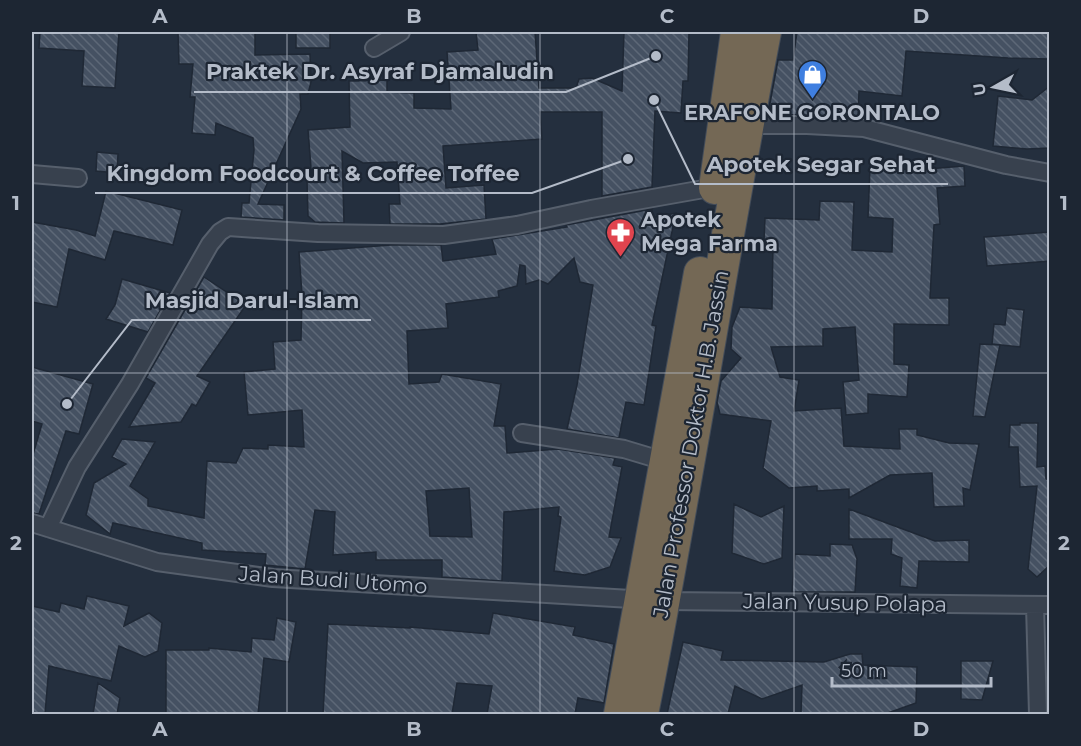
<svg xmlns="http://www.w3.org/2000/svg" width="1081" height="746" font-family="Montserrat,sans-serif">
  <style>
    .building { fill: url(#building-back-hatch); stroke: #1f2835; stroke-width: 1.5; fill-rule: evenodd }
    .lines { fill: none; stroke-linecap: round; stroke-linejoin: round }
    .street-casing { stroke: #565f6c; stroke-width: 20 }
    .highway-casing { stroke: #434c59; stroke-width: 34 }
    .street { stroke: #38414e; stroke-width: 16 }
    .highway { stroke: #746855; stroke-width: 32 }
    .grid { fill: none; stroke: #b4bcc9; stroke-width: 1.5; stroke-opacity: 0.55 }
    .labels { text-anchor: middle; stroke-width: 4.5; stroke-linejoin: round; paint-order: stroke }
    .poi-label { font-size: 21px; font-weight: bold; fill: #b4bcc9; stroke: #1d2633 }
    .street-label { font-size: 21px; fill: #b4bcc9; stroke: #1d2633 }
    .leader { fill: none; stroke: #b4bcc9; stroke-width: 2 }
    .callout-dot { fill: #b4bcc9; stroke: #1d2633; stroke-width: 2 }
    .callout-label { font-size: 22px; text-anchor: middle; font-weight: bold; fill: #b4bcc9; stroke: #1d2633; stroke-width: 4.5; stroke-linejoin: round; paint-order: stroke }
    .neatline { fill: none; stroke: #b4bcc9; stroke-width: 2 }
    .grid-label { font-size: 20px; text-anchor: middle; font-weight: bold; fill: #b4bcc9 }
  </style>
  <defs>
    <pattern id="building-back-hatch" width="6" height="6" patternUnits="userSpaceOnUse" patternTransform="scale(1.5)"><rect width="6" height="6" fill="#455162"/><path d="M-1 5l2 2M0 0l6 6M5-1l2 2" fill="none" stroke="#5d6877"/></pattern>
  </defs>
  <rect width="100%" height="100%" fill="#242f3e"/>
  <path class="building" d="M 40,32 L 119,32 L 115,88 L 82,86 L 84,51 L 39,48 Z
    M 178,32 L 255,32 L 255,55 L 310,54 L 311,82 L 308,94 L 300,94 L 301,109 L 258,204 L 284,205 L 284,220 L 241,217 L 242,203 L 249,203 L 254,150 L 253,138 L 216,123 L 215,135 L 192,133 L 195,97 L 190,97 L 193,64 L 179,64 Z
    M 296,32 L 330,32 L 330,48 L 296,48 Z
    M 476,32 L 535,32 L 539,88 L 576,88 L 579,79 L 592,78 L 622,91 L 624,32 L 689,32 L 688,81 L 683,81 L 681,113 L 655,111 L 652,187 L 602,196 L 602,112 L 540,112 L 542,139 L 443,146 L 446,188 L 484,185 L 486,219 L 440,224 L 390,224 L 389,204 L 400,204 L 397,162 L 363,163 L 342,151 L 344,223 L 315,222 L 308,216 L 307,180 L 312,180 L 308,130 L 350,127 L 349,81 L 387,80 L 387,92 L 414,93 L 414,108 L 451,109 L 447,52 L 478,50 Z
    M 797,32 L 1050,32 L 1050,59 L 1008,58 L 906,51 L 902,96 L 859,91 L 858,117 L 768,114 L 778,60 L 793,60 Z
    M 1050,86 L 1050,148 L 1027,149 L 993,146 L 998,96 L 1032,100 Z
    M 97,152 L 118,154 L 117,173 L 96,171 Z
    M 964,166 L 965,186 L 937,188 L 940,224 L 934,225 L 930,298 L 949,298 L 949,325 L 894,324 L 894,364 L 909,365 L 907,397 L 868,394 L 868,413 L 846,415 L 843,382 L 859,380 L 855,327 L 823,329 L 823,346 L 771,347 L 780,377 L 799,380 L 794,411 L 841,408 L 844,446 L 900,449 L 899,429 L 917,429 L 917,435 L 949,443 L 979,444 L 970,490 L 963,488 L 964,506 L 934,507 L 932,473 L 890,475 L 849,498 L 849,489 L 817,491 L 817,486 L 789,488 L 763,468 L 771,421 L 720,414 L 717,402 L 721,381 L 741,358 L 731,349 L 732,327 L 740,307 L 772,309 L 773,241 L 764,241 L 765,218 L 819,220 L 820,201 L 854,202 L 852,250 L 892,252 L 893,219 L 868,217 L 870,167 L 915,170 Z
    M 106,191 L 182,210 L 173,245 L 114,231 L 105,260 L 69,249 L 57,307 L 32,302 L 32,222 L 76,230 L 95,236 Z
    M 652,209 L 651,218 L 676,213 L 652,325 L 656,326 L 644,405 L 626,402 L 619,438 L 567,429 L 577,385 L 593,285 L 580,282 L 574,258 L 548,284 L 539,280 L 526,284 L 525,266 L 520,265 L 517,286 L 498,291 L 499,297 L 446,304 L 448,328 L 407,331 L 409,384 L 439,382 L 442,374 L 501,384 L 494,426 L 505,426 L 507,453 L 558,449 L 615,458 L 613,465 L 622,467 L 609,537 L 621,538 L 610,567 L 585,575 L 554,571 L 561,517 L 558,516 L 559,507 L 504,512 L 502,581 L 442,577 L 442,560 L 376,560 L 376,552 L 333,555 L 335,512 L 315,510 L 305,569 L 265,565 L 266,554 L 202,550 L 202,543 L 113,523 L 110,534 L 86,515 L 94,483 L 126,464 L 112,457 L 122,439 L 155,442 L 130,486 L 148,499 L 148,506 L 204,518 L 207,461 L 236,463 L 243,448 L 268,449 L 268,445 L 304,447 L 302,410 L 248,415 L 244,372 L 275,369 L 273,342 L 301,340 L 302,295 L 299,252 L 391,245 L 441,245 L 443,261 L 496,254 L 492,239 L 567,227 L 566,225 ZM 469,488 L 472,537 L 430,536 L 426,491 Z
    M 1050,232 L 1050,261 L 987,266 L 984,237 Z
    M 204,277 L 246,305 L 197,376 L 210,382 L 196,406 L 192,404 L 181,422 L 129,427 L 155,383 L 146,378 Z
    M 122,279 L 170,293 L 148,332 L 106,319 L 115,305 Z
    M 1007,308 L 1024,310 L 1020,347 L 992,344 L 994,324 L 1005,325 Z
    M 980,344 L 1000,345 L 985,417 L 973,416 Z
    M 32,367 L 93,384 L 79,434 L 66,431 L 39,514 L 32,513 L 32,458 L 42,424 L 32,421 Z
    M 1020,423 L 1038,423 L 1037,467 L 1045,466 L 1046,479 L 1050,480 L 1050,565 L 1037,577 L 1028,569 L 1037,486 L 1020,487 L 1018,447 L 1009,447 L 1010,425 L 1020,425 Z
    M 734,504 L 761,517 L 784,506 L 782,558 L 764,564 L 732,553 Z
    M 849,509 L 935,541 L 969,540 L 969,562 L 919,561 L 917,588 L 900,586 L 902,558 L 891,554 L 892,539 L 849,539 Z
    M 830,544 L 852,545 L 857,559 L 855,592 L 792,592 L 795,554 L 830,556 Z
    M 87,596 L 129,606 L 124,626 L 149,613 L 162,623 L 158,651 L 145,657 L 119,646 L 111,681 L 49,666 L 45,714 L 32,714 L 32,606 L 59,612 L 61,603 L 84,609 Z
    M 493,613 L 575,627 L 573,635 L 614,644 L 604,703 L 578,698 L 575,714 L 487,714 L 492,686 L 457,683 L 452,714 L 323,714 L 328,624 L 410,628 L 410,627 L 489,634 Z
    M 277,618 L 296,622 L 289,662 L 264,658 L 258,714 L 166,714 L 166,650 L 209,650 L 209,648 L 251,652 L 252,638 L 274,640 Z
    M 683,642 L 723,651 L 721,660 L 824,662 L 850,654 L 862,654 L 863,665 L 917,667 L 916,703 L 885,714 L 801,714 L 802,685 L 762,699 L 735,686 L 728,714 L 667,714 Z
    M 961,661 L 993,661 L 982,700 L 961,699 Z
    M 98,683 L 120,698 L 117,714 L 93,714 Z"/>
  <g class="lines">
    <defs>
      <path id="street" d="M 374,48 L 401,32
        M 747,125 L 807,125 L 864,128 L 1006,165 L 1050,173
        M 32,174 L 78,178
        M 522,433 L 624,449 L 664,461
        M 32,523 L 157,562 L 273,578 L 665,601 L 1050,605
        M 48,528 L 77,467 L 130,384 L 210,244 L 220,232 L 228,227 L 318,233 L 444,235 L 517,225 L 591,209 L 715,187
        M 1035,605 L 1038,714"/>
      <path id="highway" d="M 715,188 L 737,32
        M 620,714 L 700,273
        M 642,714 C 687,488 721,259 765,32"/>
    </defs>
    <use href="#street" class="street-casing"/>
    <use href="#highway" class="highway-casing"/>
    <use href="#street" class="street"/>
    <use href="#highway" class="highway"/>
  </g>
  <path class="grid" d="M 287,32 L 287,714M 540,32 L 540,714M 794,32 L 794,714M 32,373 L 1050,373"/>
  <defs>
    <symbol id="shop-pin" viewBox="-11 -11 22 30"><path d="M0 17L-7.5 6A9.5 9.5 0 1 1 7.5 6Z" fill="#3f7fe0" stroke="#1d2633"/><path d="M-5-2.5h2.3a2.7 3.5 0 0 1 5.4 0H5L5.5 6h-11ZM-1.5-2.5h3a1.5 2.3 0 0 0-3 0Z" fill="#fff"/></symbol>
    <symbol id="pharmacy-pin" viewBox="-11 -11 22 30"><path d="M0 17L-7.5 6A9.5 9.5 0 1 1 7.5 6Z" fill="#e0444e" stroke="#1d2633"/><path d="M-2-6h4v4h4v4h-4v4h-4v-4h-4v-4h4Z" fill="#fff"/></symbol>
  </defs>
  <g fill-rule="evenodd">
    <use href="#shop-pin" x="796" y="58" width="33" height="45"/>
    <use href="#pharmacy-pin" x="604" y="216" width="33" height="45"/>
  </g>
  <g class="labels">
    <g class="poi-label">
      <text x="812" y="120">ERAFONE GORONTALO</text>
      <text x="641" y="227" text-anchor="start">Apotek<tspan x="641" dy="24">Mega Farma</tspan></text>
    </g>
    <g class="street-label">
      <text transform="translate(691 444) rotate(-80)" y="7">Jalan Professor Doktor H.B. Jassin</text>
      <text transform="translate(333 580) rotate(4)" y="7">Jalan Budi Utomo</text>
      <text transform="translate(845 603) rotate(1)" y="7">Jalan Yusup Polapa</text>
    </g>
  </g>
  <path class="leader" d="M656 56L566 92H194M654 100L695 184H948M628 159L532 193H95M67 404L132 320H371"/>
  <g class="callout-dot">
    <circle cx="656" cy="56" r="6"/>
    <circle cx="654" cy="100" r="6"/>
    <circle cx="628" cy="159" r="6"/>
    <circle cx="67" cy="404" r="6"/>
  </g>
  <g class="callout-label">
    <text x="380" y="79">Praktek Dr. Asyraf Djamaludin</text>
    <text x="821" y="172">Apotek Segar Sehat</text>
    <text x="313" y="181">Kingdom Foodcourt &amp; Coffee Toffee</text>
    <text x="252" y="308">Masjid Darul-Islam</text>
  </g>
  <rect width="1081" height="746" fill="none" stroke="#1d2633" stroke-width="66"/>
  <g transform="translate(994 87) rotate(261)" stroke="#1d2633" stroke-width="4.5" paint-order="stroke">
  <path d="M0-4.5L10 22L0 15L-10 22Z" fill="#b4bcc9"/>
  <text y="-9" font-size="16" font-weight="bold" text-anchor="middle" fill="#b4bcc9">U</text>
  </g>
  <path d="M832 677v9h159v-9" fill="none" stroke="#b4bcc9" stroke-width="3"/>
  <text x="841" y="677" font-size="18" fill="#b4bcc9" stroke="#1d2633" stroke-width="4.5" paint-order="stroke">50 m</text>
  <rect x="33" y="33" width="1015" height="680" class="neatline"/>
  <g class="grid-label">
    <text x="160" y="23">A</text>
    <text x="414" y="23">B</text>
    <text x="667" y="23">C</text>
    <text x="921" y="23">D</text>
    <text x="16" y="210">1</text>
    <text x="1064" y="210">1</text>
    <text x="16" y="550">2</text>
    <text x="1064" y="550">2</text>
    <text x="160" y="736">A</text>
    <text x="414" y="736">B</text>
    <text x="667" y="736">C</text>
    <text x="921" y="736">D</text>
  </g>
</svg>
